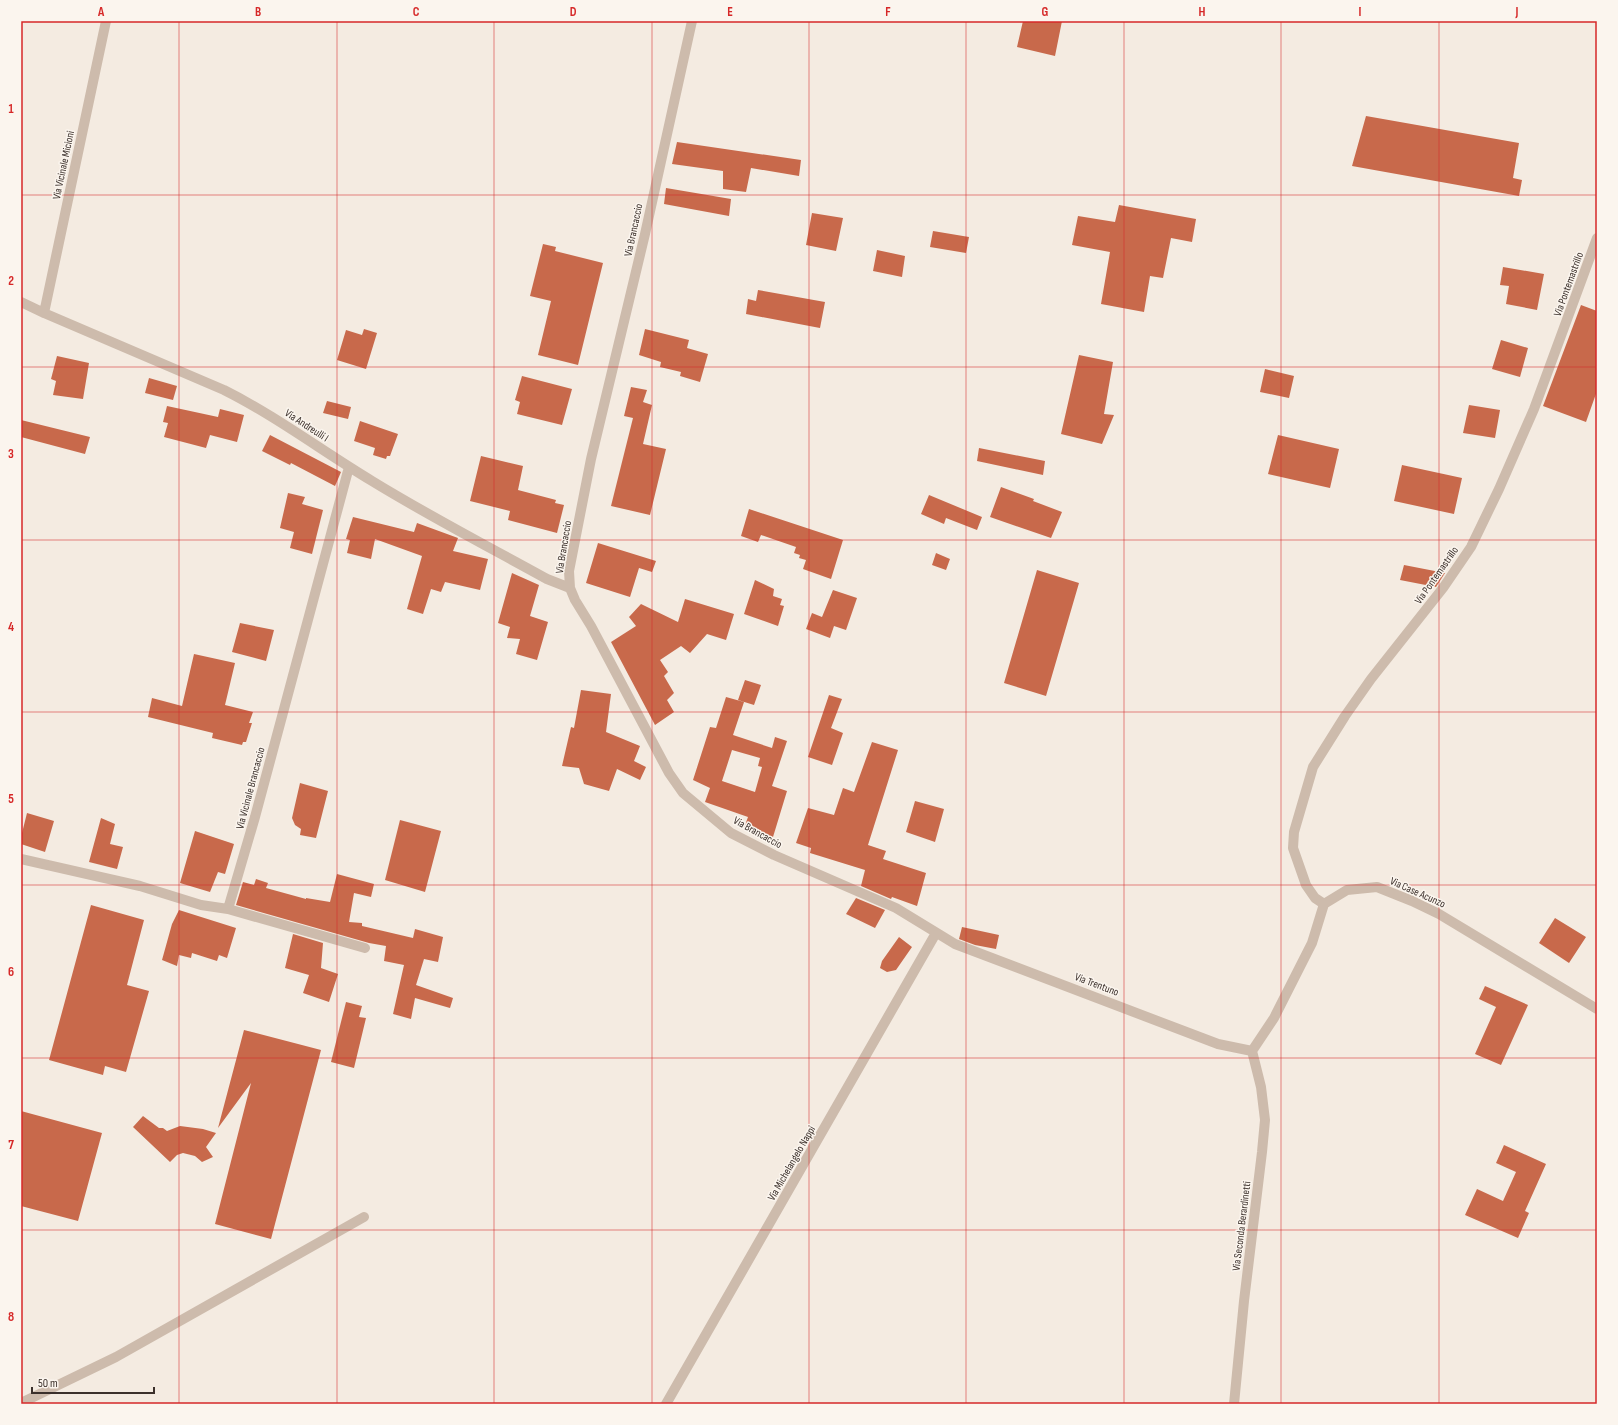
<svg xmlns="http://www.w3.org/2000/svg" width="1618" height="1425" font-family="'Sofia Sans Condensed',sans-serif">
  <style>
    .building { fill: #c8694b; fill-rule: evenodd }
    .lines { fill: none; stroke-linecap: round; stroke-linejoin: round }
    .minor { stroke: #cdbbac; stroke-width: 10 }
    .grid { fill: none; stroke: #d62828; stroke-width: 1; stroke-opacity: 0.55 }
    .labels { text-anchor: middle; stroke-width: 3; stroke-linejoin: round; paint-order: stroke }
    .street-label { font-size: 11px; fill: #3b302b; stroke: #fbf5ee }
    .neatline { fill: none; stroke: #d62828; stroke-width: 1.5 }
    .grid-label { font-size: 13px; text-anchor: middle; font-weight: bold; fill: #d62828 }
  </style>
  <rect width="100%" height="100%" fill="#f4ebe1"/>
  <path class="building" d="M 1023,21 L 1062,21 L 1055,56 L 1017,47 Z
    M 1366,116 L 1519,143 L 1513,178 L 1522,180 L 1519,196 L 1352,166 Z
    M 677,142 L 801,160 L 799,176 L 751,168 L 746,192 L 723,189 L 723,171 L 672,164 Z
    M 666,188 L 731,199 L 729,216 L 664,204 Z
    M 1119,205 L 1196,219 L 1192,242 L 1171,238 L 1163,278 L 1150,276 L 1144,312 L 1101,304 L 1110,252 L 1072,245 L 1078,216 L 1115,222 Z
    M 812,213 L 843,218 L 836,251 L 806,245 Z
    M 933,231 L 969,237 L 966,253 L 930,247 Z
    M 543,244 L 556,247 L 555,251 L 603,263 L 578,365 L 538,355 L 551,301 L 530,296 Z
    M 877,250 L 905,256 L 902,277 L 873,271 Z
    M 1503,267 L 1544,274 L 1537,310 L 1506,304 L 1509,286 L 1500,285 Z
    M 758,290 L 825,302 L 820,328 L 746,314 L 748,299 L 756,301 Z
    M 1581,305 L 1597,311 L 1597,391 L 1586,422 L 1543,406 Z
    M 364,329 L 377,333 L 366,369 L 337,360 L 346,330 L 362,335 Z
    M 645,329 L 689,340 L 687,348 L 708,354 L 700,382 L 680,376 L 681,372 L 660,367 L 661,362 L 639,355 Z
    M 1501,340 L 1528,348 L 1520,377 L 1492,369 Z
    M 1079,355 L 1113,362 L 1104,414 L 1114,415 L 1102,444 L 1061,434 Z
    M 57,356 L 89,363 L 83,399 L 53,395 L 56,381 L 51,379 Z
    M 1265,369 L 1294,376 L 1289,398 L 1260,392 Z
    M 522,376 L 572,389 L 562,425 L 517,414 L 520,402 L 515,400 Z
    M 149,378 L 177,386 L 173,400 L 145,393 Z
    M 631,387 L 647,390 L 643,402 L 652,405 L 643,444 L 666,449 L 650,515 L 611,506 L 633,418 L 624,416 Z
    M 327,401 L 351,407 L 348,419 L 323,413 Z
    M 1469,405 L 1500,410 L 1495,438 L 1463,433 Z
    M 167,406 L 218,417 L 220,409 L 244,415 L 237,442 L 210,435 L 206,448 L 164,437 L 168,423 L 163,422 Z
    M 21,420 L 90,437 L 85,454 L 21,437 Z
    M 360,421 L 398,434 L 390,456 L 387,456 L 386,459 L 373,455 L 375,448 L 354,441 Z
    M 270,435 L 341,472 L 335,486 L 291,463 L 290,465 L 262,451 Z
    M 1278,435 L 1339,449 L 1330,488 L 1268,474 Z
    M 979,448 L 1045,461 L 1043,475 L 977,461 Z
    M 481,456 L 523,466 L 518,490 L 556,500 L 555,503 L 564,505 L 557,533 L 508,520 L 510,511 L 470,501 Z
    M 1402,465 L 1462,478 L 1454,514 L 1394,501 Z
    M 1001,487 L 1034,499 L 1033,501 L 1062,512 L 1051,538 L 990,517 Z
    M 288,493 L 305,497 L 302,504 L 323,510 L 312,554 L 290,548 L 294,532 L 280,528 Z
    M 929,495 L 982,517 L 977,530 L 946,518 L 944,524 L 921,514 Z
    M 749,509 L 843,540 L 831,579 L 803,569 L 806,560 L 799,558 L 800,555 L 794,553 L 796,547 L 761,535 L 758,542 L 741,536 Z
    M 353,517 L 414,532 L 417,523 L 458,538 L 453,551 L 488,559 L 480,590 L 445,582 L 441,592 L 431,589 L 423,614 L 407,609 L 422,556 L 375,539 L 371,559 L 347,553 L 350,540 L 346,539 Z
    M 598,543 L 656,561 L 652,572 L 639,568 L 630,597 L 586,583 Z
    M 936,553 L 950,559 L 946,570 L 932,565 Z
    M 1404,565 L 1445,573 L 1436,587 L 1400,580 Z
    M 1037,570 L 1079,583 L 1046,696 L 1004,683 Z
    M 512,573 L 539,585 L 530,616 L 548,622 L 537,660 L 516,654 L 520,639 L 507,638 L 510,627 L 498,623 Z
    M 755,580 L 774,589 L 773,596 L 782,599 L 780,605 L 784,606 L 778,626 L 744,614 Z
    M 833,590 L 857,598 L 846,630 L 834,626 L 830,638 L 806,629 L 812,613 L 822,617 Z
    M 685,599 L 734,614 L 726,640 L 707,634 L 690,653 L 681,646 L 660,660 L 668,672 L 664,676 L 674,693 L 667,700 L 674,712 L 655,725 L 611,642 L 636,626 L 629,617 L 641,604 L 678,622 Z
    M 240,623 L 274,630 L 266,661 L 232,652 Z
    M 194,654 L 235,663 L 225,705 L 253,712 L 249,723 L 252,723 L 246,742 L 243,742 L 242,745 L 212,738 L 213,733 L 148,717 L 152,698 L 182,706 Z
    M 745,680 L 761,685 L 754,705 L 738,700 Z
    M 581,690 L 611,694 L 606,732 L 640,746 L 634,761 L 646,767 L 640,780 L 617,769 L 609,791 L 584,784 L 579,768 L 562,766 L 571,727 L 574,728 Z
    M 829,695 L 842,699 L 831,728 L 843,733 L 832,765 L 808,757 Z
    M 726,697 L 744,702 L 733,735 L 772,748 L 775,737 L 787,741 L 772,786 L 787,791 L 773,837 L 744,828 L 748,817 L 705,802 L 710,788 L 693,780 L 710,727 L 716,728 ZM 732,750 L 760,758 L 758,766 L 762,767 L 755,792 L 722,781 Z
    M 872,742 L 898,750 L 868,845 L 886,851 L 883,859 L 926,873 L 917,906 L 892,897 L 891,899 L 861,886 L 865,870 L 810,853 L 811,848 L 796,843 L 808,808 L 834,815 L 843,788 L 854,792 Z
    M 300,783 L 328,791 L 316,838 L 300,835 L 301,829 L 295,825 L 292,818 Z
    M 915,801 L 944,809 L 935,842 L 906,832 Z
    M 27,813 L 54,821 L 45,852 L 21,844 L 21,837 Z
    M 101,818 L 115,824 L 110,844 L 123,847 L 117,869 L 89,862 Z
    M 400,820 L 441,831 L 425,892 L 385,880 Z
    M 195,831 L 234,844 L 225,874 L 218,872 L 210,892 L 180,883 Z
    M 337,874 L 374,884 L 371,897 L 354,893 L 349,922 L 362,923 L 362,926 L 413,938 L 415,929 L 443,937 L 438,962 L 424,959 L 416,985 L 453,998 L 450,1008 L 415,998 L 411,1019 L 393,1014 L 404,965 L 384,961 L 386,946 L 369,943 L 236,905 L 243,882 L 254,885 L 256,879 L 268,883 L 266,888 L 306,899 L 306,898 L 330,902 Z
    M 856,898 L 885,910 L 875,928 L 846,914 Z
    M 91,905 L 144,920 L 127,985 L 149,991 L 126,1072 L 105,1066 L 103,1075 L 49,1060 Z
    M 179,910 L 236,928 L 227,958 L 219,955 L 217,961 L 192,953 L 191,958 L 179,955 L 177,966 L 162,960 L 172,924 Z
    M 1555,918 L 1586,937 L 1569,963 L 1539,943 Z
    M 962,927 L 999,935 L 996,949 L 975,945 L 959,939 Z
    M 293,934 L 323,943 L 321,968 L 338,974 L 329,1002 L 303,993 L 309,975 L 285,968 Z
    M 899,937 L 912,947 L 896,970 L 887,972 L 880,968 L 882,961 Z
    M 1485,986 L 1528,1005 L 1501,1065 L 1475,1054 L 1496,1007 L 1479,999 Z
    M 346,1002 L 362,1006 L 359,1017 L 366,1018 L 354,1068 L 331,1062 Z
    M 244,1030 L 321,1050 L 271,1239 L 215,1224 L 251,1083 L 218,1128 Z
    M 21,1111 L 102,1133 L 78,1221 L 21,1206 Z
    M 143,1116 L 159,1128 L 163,1128 L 167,1131 L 180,1126 L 203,1129 L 216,1133 L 206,1147 L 213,1157 L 202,1162 L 195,1156 L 183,1153 L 177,1155 L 170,1162 L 133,1127 Z
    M 1504,1145 L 1546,1164 L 1525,1211 L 1529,1213 L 1518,1238 L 1465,1215 L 1477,1189 L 1503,1201 L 1516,1172 L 1496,1163 Z"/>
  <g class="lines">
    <path class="minor" d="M 692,21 L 645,234 L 591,459 L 569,571 L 570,588 L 575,600 L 591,626 L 669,773 L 683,793 L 731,833 L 774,855 L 896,908 L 955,944 L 1218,1044 L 1252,1051
      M 21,302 L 44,313 L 224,390 C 276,416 322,451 372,481 C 429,516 489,547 547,579 L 570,588
      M 44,313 L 106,21
      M 21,859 L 140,886 L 201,905 L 228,909 L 255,817 L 349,467
      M 1324,904 L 1315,898 L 1306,885 L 1293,848 L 1294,832 L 1313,767 L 1345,716 L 1371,679 L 1443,588 L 1471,547 L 1499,489 L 1534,409 L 1597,238
      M 228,909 L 365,948
      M 1252,1051 L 1274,1018 L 1312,943 L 1324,904 L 1347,890 L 1377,887 L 1412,901 L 1439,914 L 1597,1009
      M 21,1403 L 116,1357 L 364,1217
      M 666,1404 L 936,933
      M 1234,1404 L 1244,1301 L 1262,1152 L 1265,1120 L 1261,1087 L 1252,1051"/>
  </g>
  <path class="grid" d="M 179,21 L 179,1404M 337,21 L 337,1404M 494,21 L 494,1404M 652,21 L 652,1404M 809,21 L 809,1404M 966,21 L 966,1404M 1124,21 L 1124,1404M 1281,21 L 1281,1404M 1439,21 L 1439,1404M 21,195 L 1597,195M 21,367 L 1597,367M 21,540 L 1597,540M 21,712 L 1597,712M 21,885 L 1597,885M 21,1058 L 1597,1058M 21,1230 L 1597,1230"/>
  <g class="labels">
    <g class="street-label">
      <text transform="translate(63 165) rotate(-78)" y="4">Via Vicinale Micioni</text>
      <text transform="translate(633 230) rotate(-78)" y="4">Via Brancaccio</text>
      <text transform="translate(1568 284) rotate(-70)" y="4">Via Pontemastrillo</text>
      <text transform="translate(307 425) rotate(33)" y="4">Via Andreulli I</text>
      <text transform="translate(563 547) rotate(-81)" y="4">Via Brancaccio</text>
      <text transform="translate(1436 575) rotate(-55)" y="4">Via Pontemastrillo</text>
      <text transform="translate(250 788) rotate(-75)" y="4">Via Vicinale Brancaccio</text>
      <text transform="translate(758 832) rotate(29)" y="4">Via Brancaccio</text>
      <text transform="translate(1418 892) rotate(24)" y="4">Via Case Acunzo</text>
      <text transform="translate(1097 984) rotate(21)" y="4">Via Trentuno</text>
      <text transform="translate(791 1163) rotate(-60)" y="4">Via Michelangelo Nappi</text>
      <text transform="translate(1241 1226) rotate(-83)" y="4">Via Seconda Berardinetti</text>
    </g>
  </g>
  <rect width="1618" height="1425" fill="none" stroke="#fbf5ee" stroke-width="44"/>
  <path d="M32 1387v6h122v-6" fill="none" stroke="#3b302b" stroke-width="2"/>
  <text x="38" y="1387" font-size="12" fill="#3b302b" stroke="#fbf5ee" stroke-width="3" paint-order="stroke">50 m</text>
  <rect x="22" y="22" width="1574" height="1381" class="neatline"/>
  <g class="grid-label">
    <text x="101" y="16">A</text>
    <text x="258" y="16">B</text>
    <text x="416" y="16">C</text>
    <text x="573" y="16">D</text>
    <text x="730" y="16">E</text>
    <text x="888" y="16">F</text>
    <text x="1045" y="16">G</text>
    <text x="1202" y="16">H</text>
    <text x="1360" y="16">I</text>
    <text x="1517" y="16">J</text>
    <text x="11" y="113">1</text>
    <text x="11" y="285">2</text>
    <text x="11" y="458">3</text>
    <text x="11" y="631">4</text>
    <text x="11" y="803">5</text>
    <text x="11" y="976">6</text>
    <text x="11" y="1149">7</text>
    <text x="11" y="1321">8</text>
  </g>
</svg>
